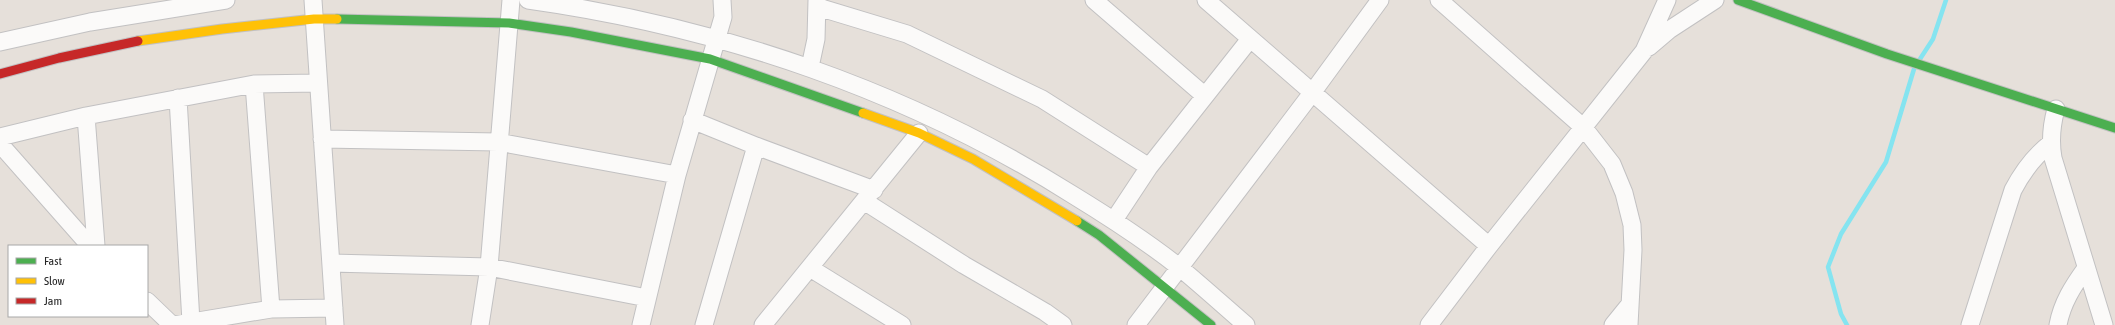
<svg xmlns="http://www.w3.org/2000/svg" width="2115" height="325" font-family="'Asap Condensed',sans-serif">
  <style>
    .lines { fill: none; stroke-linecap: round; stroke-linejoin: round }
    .stream { stroke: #85e4f0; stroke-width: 4.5 }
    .street-casing { stroke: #c2c1c2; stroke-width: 19 }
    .fast-casing { stroke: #c2c1c2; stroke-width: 11 }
    .slow-casing { stroke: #c2c1c2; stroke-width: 11 }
    .jam-casing { stroke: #c2c1c2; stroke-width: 11 }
    .street { stroke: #fbfaf9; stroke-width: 17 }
    .fast { stroke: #4caf50; stroke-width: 9 }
    .slow { stroke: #ffc107; stroke-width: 9 }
    .jam { stroke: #c62828; stroke-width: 9 }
  </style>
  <rect width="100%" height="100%" fill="#e6e0da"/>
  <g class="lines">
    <path class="stream" d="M 1920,59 L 1933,39 L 1946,0
      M 1847,325 L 1841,314 L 1828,267 L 1841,234 L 1886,162 L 1914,69"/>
    <defs>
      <path id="street" d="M 313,0 L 335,325
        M 528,0 C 721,27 908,91 1073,195 C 1109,217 1146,241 1179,267 C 1202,286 1224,306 1246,325
        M 1094,0 L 1205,96
        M 1206,0 L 1489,246
        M 1439,0 L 1584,128 L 1612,164 L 1624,193 L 1632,225 L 1633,250 L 1629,325
        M 818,7 L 907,34 L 1042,99 L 1149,167
        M 0,42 L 90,22 L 226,0
        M 1649,47 L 1669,30 L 1715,0
        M 810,67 L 816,39 L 817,0
        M 254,84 L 271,309
        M 178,98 L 191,322
        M 2056,109 C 2051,127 2050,141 2053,158 L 2104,325
        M 86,116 L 96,246
        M 692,120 L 756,146 L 704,325
        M 0,137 L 86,116 L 254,84 L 318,83
        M 322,139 L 498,142 L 677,175
        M 0,144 L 90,246
        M 756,146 L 874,190
        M 864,201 L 964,265 L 1045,312 L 1063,325
        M 1114,220 L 1149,167 L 1250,39
        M 331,263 L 489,267 L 647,298
        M 810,268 L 902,325
        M 147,301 L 172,325
        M 174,325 L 271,309 L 334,308
        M 480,325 L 489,267 L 511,0
        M 641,325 L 677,175 L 723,17 L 722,0
        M 763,325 L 919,133
        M 1136,325 L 1312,93 L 1380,0
        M 1429,325 L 1489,246 L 1644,51 L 1667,0
        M 1613,325 L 1630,304
        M 1970,325 L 2013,190 C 2023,171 2034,156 2051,143
        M 2058,325 C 2062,303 2073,286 2086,268"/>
      <path id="fast" d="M 1738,0 L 1887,54 L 2115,128
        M 337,19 L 509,23 L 571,32 L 710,59 L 863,113
        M 1077,221 L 1099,235 L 1211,325"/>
      <path id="slow" d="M 138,41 L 222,29 L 314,19 L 337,19
        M 863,113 L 919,133 L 973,159 L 1077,221"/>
      <path id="jam" d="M 0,74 L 59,58 L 138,41"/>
    </defs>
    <use href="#street" class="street-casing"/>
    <use href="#fast" class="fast-casing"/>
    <use href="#slow" class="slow-casing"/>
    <use href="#jam" class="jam-casing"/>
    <use href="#street" class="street"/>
    <use href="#fast" class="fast"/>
    <use href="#slow" class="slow"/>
    <use href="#jam" class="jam"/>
  </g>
  <rect x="8" y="245" width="140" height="72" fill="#ffffff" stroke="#a8a8a8"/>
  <rect x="16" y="258" width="20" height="6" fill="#4caf50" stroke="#a8a8a8"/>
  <text x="44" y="265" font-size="12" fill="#262626">Fast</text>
  <rect x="16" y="278" width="20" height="6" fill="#ffc107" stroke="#a8a8a8"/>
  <text x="44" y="285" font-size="12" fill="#262626">Slow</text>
  <rect x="16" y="298" width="20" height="6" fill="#c62828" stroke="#a8a8a8"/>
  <text x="44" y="305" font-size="12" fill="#262626">Jam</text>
</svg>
